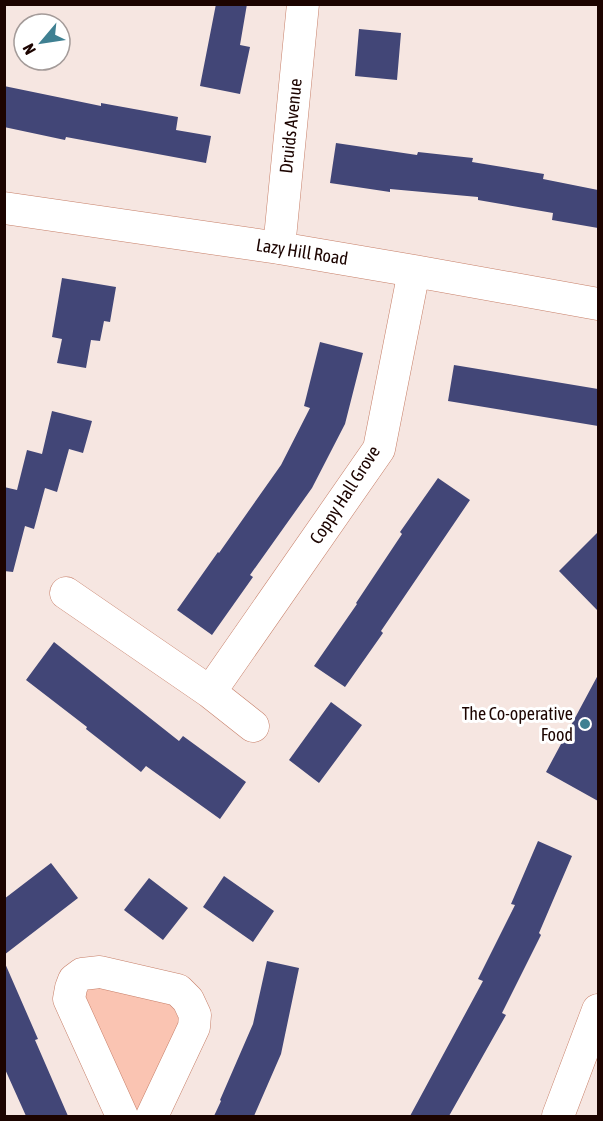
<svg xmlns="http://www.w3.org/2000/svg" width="603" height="1121" font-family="'Asap Condensed',sans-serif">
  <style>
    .green { fill: #fac4b2 }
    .building { fill: #424677 }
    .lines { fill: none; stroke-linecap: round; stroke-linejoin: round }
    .minor-casing { stroke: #c77f68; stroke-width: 33 }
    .minor { stroke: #fff; stroke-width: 32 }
    .poi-dot { fill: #3f8092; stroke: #fff; stroke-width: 2 }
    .labels { text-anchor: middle; stroke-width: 6; stroke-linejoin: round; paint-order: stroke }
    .street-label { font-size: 18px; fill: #1c0400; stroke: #fff }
    .poi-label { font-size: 18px; fill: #1c0400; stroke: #fff; text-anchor: end }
  </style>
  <rect width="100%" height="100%" fill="#f6e6e1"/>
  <path class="green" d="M 98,983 L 165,999 L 174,1009 L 180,1021 L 142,1112 L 131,1114 L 80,999 L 89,989 Z"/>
  <path class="building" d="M 216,4 L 247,4 L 240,45 L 250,47 L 240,94 L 200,86 Z
    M 359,29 L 401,33 L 397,80 L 355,76 Z
    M 4,86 L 101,106 L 101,103 L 178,117 L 176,130 L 211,136 L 206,163 L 66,137 L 65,140 L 4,127 Z
    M 336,143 L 417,155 L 418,152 L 473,158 L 472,162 L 544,174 L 543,179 L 598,190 L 598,228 L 552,220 L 553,213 L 478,200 L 478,197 L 390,189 L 390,192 L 330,183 Z
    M 62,278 L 116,287 L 110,322 L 104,321 L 100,341 L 91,340 L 86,368 L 57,363 L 62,339 L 52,337 Z
    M 320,342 L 363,353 L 345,424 L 312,488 L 250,575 L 253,577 L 212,635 L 177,610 L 218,552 L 219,553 L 281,465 L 310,408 L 304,406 Z
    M 454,365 L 598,389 L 598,426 L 448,401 Z
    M 52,411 L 92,421 L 83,453 L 69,449 L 57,492 L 45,488 L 34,529 L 25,526 L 13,572 L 4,571 L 4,487 L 17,490 L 27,450 L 42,454 Z
    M 438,478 L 470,500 L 381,631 L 383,633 L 345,687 L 314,666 L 357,604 L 356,603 L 402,534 L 400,532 Z
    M 598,532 L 598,611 L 559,571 Z
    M 54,642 L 179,741 L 183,736 L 246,782 L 220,819 L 146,766 L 141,772 L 86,729 L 87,727 L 26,680 Z
    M 598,675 L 598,801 L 546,772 Z
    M 331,702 L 362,725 L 319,783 L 289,760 Z
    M 538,841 L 572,856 L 539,933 L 541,935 L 502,1013 L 506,1015 L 449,1116 L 410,1116 L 483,981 L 478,979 L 515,905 L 511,904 Z
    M 51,863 L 78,898 L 4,955 L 4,899 Z
    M 224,876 L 274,911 L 253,942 L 203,907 Z
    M 149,878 L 188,908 L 163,940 L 124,910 Z
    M 4,961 L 38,1039 L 35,1040 L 68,1116 L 26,1116 L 4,1067 Z
    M 267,961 L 299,968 L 281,1054 L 254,1116 L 214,1116 L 221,1101 L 220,1100 L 253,1024 Z"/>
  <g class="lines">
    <defs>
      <path id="minor" d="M 4,208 L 279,248 L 414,271 L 598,304
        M 279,248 L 303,4
        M 66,593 L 210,692 L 253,726
        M 210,692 L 379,449 L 414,271
        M 122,1116 L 69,999 L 71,988 L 74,980 L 82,974 L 100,972 L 178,990 L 188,1000 L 195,1015 L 194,1027 L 152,1116
        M 558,1116 L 598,1010"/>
    </defs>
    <use href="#minor" class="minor-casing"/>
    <use href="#minor" class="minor"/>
  </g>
  <circle class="poi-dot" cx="585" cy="724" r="6"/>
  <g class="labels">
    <g class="street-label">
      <text transform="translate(291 126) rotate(-84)" y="6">Druids Avenue</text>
      <text transform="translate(302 252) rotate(9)" y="6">Lazy Hill Road</text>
      <text transform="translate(345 495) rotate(-57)" y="6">Coppy Hall Grove</text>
    </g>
    <g class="poi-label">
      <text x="573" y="720">The Co-operative<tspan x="573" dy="21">Food</tspan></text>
    </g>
  </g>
  <rect width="603" height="1121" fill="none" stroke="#1c0400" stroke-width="12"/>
  <g transform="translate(42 42) rotate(241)"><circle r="28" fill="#ffffff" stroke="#a49b99" stroke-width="1.5"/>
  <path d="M0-4.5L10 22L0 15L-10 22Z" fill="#3f8092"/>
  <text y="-9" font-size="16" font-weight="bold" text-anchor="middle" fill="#1c0400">N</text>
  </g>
</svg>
